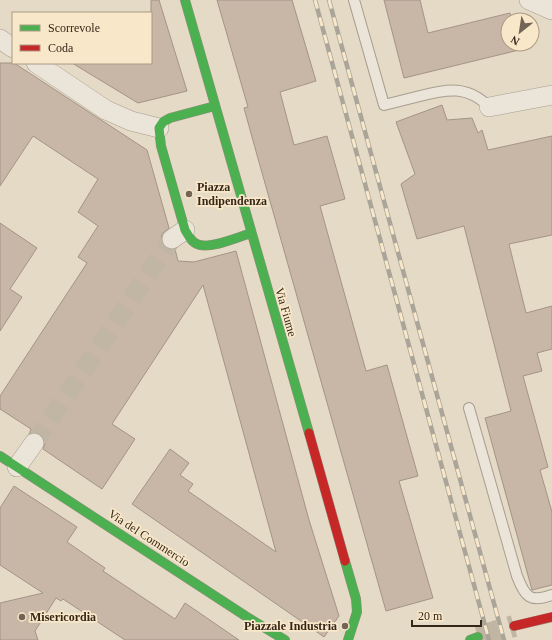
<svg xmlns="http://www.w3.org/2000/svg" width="552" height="640" font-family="'Times New Roman',serif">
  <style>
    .building { fill: #c8b7a7; stroke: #a49486 }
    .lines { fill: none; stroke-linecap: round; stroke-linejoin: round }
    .street-tunnel { stroke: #c1b6a3; stroke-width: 19; stroke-dasharray: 19 10; stroke-linecap: butt }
    .secondary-tunnel { stroke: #c1b6a3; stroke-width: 22; stroke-dasharray: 22 11; stroke-linecap: butt }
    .lane-casing { stroke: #a89e90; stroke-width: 12 }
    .street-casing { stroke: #a89e90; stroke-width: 20 }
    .fast-casing { stroke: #988e80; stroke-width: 10 }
    .jam-casing { stroke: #988e80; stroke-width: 10 }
    .lane { stroke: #ebe4d9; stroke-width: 10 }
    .street { stroke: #ebe4d9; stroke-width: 19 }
    .fast { stroke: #4caf50; stroke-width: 9 }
    .jam { stroke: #c62828; stroke-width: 9 }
    .rail-casing { stroke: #aaa499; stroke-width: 4.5 }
    .rail { stroke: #f8e8c9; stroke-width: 3; stroke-dasharray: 9; stroke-linecap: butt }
    .poi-dot { fill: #736556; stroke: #f8e8c9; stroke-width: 1.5 }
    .labels { text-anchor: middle; stroke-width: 3.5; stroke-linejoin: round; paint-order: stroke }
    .poi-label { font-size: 12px; font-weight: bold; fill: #362619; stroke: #f8e8c9; text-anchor: start }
    .street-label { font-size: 12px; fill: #362619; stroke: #f8e8c9 }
  </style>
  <rect width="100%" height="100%" fill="#e4dac6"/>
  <path class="building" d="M 151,0 L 159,0 L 187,91 L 138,103 L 72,63 L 151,63 Z
    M 217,0 L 292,0 L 316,81 L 280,92 L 294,145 L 327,136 L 345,199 L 320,206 L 366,371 L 387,365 L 418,476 L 399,481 L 433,598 L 386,611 L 257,155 L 244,108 L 248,107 Z
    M 384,0 L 420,0 L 428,33 L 510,13 L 512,20 L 508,20 L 508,44 L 518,44 L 519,50 L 404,78 Z
    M 0,63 L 14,63 L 147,150 L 169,228 L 162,234 L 161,240 L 163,246 L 167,249 L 175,249 L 178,261 L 194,262 L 236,251 L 309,520 L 339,616 L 324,637 L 132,504 L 170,449 L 189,463 L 180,475 L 193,484 L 188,491 L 276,552 L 203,285 L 112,424 L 135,439 L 102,489 L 43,449 L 45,444 L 44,438 L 41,434 L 35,432 L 29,434 L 31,429 L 0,409 L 0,396 L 87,263 L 78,257 L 98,226 L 78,212 L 98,179 L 33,136 L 0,186 Z
    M 442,105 L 447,120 L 472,118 L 478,133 L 482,130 L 488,150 L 552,136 L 552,235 L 509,244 L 526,313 L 552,306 L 552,349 L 537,353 L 542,371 L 523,376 L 548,467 L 540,470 L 552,512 L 552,585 L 532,590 L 485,418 L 511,411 L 464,226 L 417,239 L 401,184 L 415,174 L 396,122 Z
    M 0,223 L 37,248 L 10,289 L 22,297 L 0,331 Z
    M 14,486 L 77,527 L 67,542 L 105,568 L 103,571 L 175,619 L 185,603 L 239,640 L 125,640 L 63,599 L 61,601 L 56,598 L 35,631 L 38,640 L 0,640 L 0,603 L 43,593 L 0,565 L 0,508 Z"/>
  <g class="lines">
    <path class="street-tunnel" d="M 34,443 L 172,239"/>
    <path class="secondary-tunnel" d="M 478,637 L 514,626"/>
    <defs>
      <path id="lane" d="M 354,0 L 384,105 C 396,102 408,99 420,96 C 447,89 468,85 489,107
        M 469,408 L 517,576 C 525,597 530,603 552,595"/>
      <path id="street" d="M 529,0 L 552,10
        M 0,39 L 13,48
        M 36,63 L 106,110 L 131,121 L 159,128
        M 489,107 L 552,95
        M 172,239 L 185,230
        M 17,467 L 34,443"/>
      <path id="fast" d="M 185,0 L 309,433
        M 215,106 L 170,118 L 163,122 L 159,128 L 161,146 L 185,230 C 188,235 191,242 197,244 C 208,250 239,237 251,233
        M 0,456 L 247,617 L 285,640
        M 345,561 L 356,599 L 357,612 L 348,640
        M 470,640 L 478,637"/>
      <path id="jam" d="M 309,433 L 345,561
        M 514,626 L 552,617"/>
    </defs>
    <use href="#lane" class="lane-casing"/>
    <use href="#street" class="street-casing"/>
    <use href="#fast" class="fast-casing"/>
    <use href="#jam" class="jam-casing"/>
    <use href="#lane" class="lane"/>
    <use href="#street" class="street"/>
    <use href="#fast" class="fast"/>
    <use href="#jam" class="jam"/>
    <defs>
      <path id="rail" d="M 315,0 L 489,640
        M 329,0 L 504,640"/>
    </defs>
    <use href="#rail" class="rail-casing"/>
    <use href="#rail" class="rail"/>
  </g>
  <g class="poi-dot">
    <circle cx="189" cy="194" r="4"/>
    <circle cx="22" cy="617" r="4"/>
    <circle cx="345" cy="626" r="4"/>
  </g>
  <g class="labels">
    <g class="poi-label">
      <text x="197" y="191">Piazza<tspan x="197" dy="14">Indipendenza</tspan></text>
      <text x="30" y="621">Misericordia</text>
      <text x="337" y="630" text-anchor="end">Piazzale Industria</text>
    </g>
    <g class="street-label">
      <text transform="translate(286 312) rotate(74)" y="4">Via Fiume</text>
      <text transform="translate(149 538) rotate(33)" y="4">Via del Commercio</text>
    </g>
  </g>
  <rect x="12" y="12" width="140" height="52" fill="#f8e8c9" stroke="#aa9a83"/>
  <rect x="20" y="25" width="20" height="6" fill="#4caf50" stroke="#aa9a83"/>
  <text x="48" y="32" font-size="12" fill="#362619">Scorrevole</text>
  <rect x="20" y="45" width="20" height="6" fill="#c62828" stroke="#aa9a83"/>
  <text x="48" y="52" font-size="12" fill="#362619">Coda</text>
  <g transform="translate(520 32) rotate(210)"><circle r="19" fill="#f8e8c9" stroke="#aa9a83"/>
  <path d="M0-3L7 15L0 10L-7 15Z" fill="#736556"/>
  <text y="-6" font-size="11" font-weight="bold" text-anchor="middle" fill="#362619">N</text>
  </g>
  <path d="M412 620v6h69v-6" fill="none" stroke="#362619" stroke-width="2"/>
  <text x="418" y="620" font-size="12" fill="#362619" stroke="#f8e8c9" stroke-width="3" paint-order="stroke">20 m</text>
</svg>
